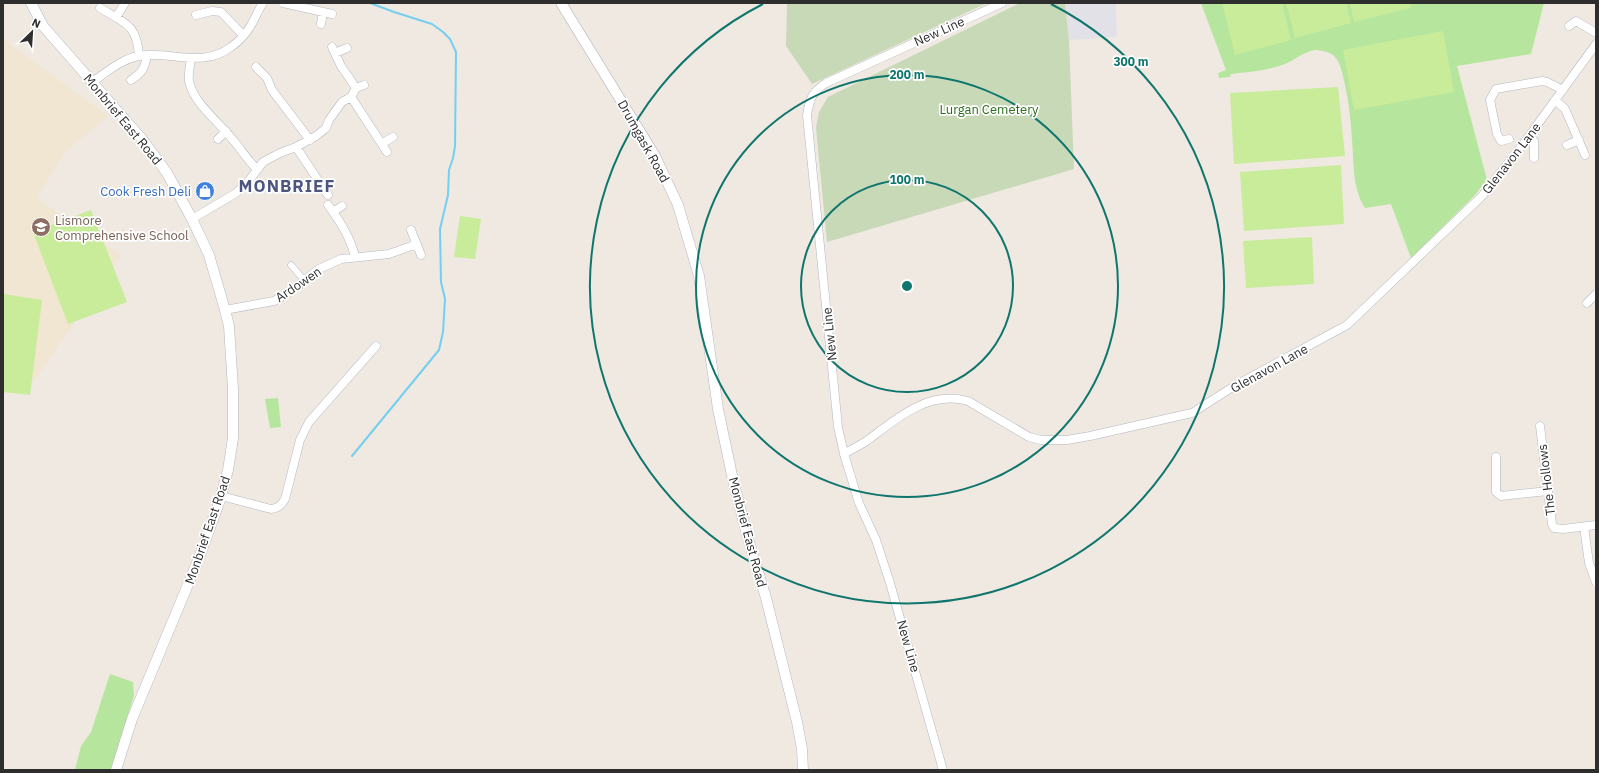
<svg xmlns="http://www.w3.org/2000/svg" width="1599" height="773" font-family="'IBM Plex Sans',sans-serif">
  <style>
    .industrial { fill: #e3e1e8 }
    .education { fill: #f0e6d1 }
    .green { fill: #b6e59e }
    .cemetery { fill: #c8d9b8 }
    .pitch { fill: #c9ec9a }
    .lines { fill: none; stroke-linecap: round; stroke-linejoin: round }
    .stream { stroke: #75cff0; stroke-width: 2 }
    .pedestrian-casing { stroke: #b4b7c1; stroke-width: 7 }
    .minor-casing { stroke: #b4b7c1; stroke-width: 9 }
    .tertiary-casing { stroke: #b4b7c1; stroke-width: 11 }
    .pedestrian { stroke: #fff; stroke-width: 6 }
    .minor { stroke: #fff; stroke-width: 8 }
    .tertiary { stroke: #fff; stroke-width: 10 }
    .ring { fill: none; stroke: #0f766e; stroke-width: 2 }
    .labels { text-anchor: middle; stroke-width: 3.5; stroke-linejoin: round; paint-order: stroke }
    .street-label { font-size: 13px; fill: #2e2e2e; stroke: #fff }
    .park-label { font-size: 13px; fill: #2c6e1b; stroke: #fff }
    .shop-label { font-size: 13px; fill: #366cbe; stroke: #fff; text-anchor: end }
    .education-label { font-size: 13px; fill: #785e54; stroke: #fff; text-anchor: start }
    .district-label { font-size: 17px; font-weight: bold; letter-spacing: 1px; fill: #4d5680; stroke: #fff }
    .centre { fill: #0f766e; stroke: #fff; stroke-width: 2 }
    .ring-label { font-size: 12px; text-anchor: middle; font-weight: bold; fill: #0f766e; stroke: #fff; stroke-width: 3.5; stroke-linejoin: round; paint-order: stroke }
  </style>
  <rect width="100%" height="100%" fill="#efe9e1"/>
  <path class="industrial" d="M 1065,3 L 1116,3 L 1117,37 L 1069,40 Z"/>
  <path class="education" d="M 3,39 L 108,116 L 66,151 L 36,198 L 121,255 L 32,384 L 3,364 Z"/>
  <path class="green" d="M 1201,3 L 1544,3 L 1531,54 L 1457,66 L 1487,180 L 1474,196 L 1411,258 L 1391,204 L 1365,208 C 1352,188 1354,163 1352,140 C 1351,122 1349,103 1345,85 C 1343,76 1341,64 1335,57 C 1331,52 1321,50 1315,50 C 1303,52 1295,60 1285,64 C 1267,71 1249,72 1231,74 L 1230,77 L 1219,78 L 1218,73 L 1226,70 Z
    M 278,398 L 281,427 L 270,428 L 265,399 Z
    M 110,674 L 133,682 L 134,695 L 112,770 L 75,770 L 81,746 L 91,732 Z"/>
  <path class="cemetery" d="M 787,3 L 987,3 L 812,84 L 786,46 Z
    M 1020,3 L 1065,3 L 1069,40 L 1074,169 L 827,242 L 816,128 L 819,112 L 828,97 Z"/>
  <path class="pitch" d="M 1222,3 L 1282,3 L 1291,40 L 1235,55 Z
    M 1286,3 L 1346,3 L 1351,23 L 1295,38 Z
    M 1350,3 L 1410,3 L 1411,8 L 1354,22 Z
    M 1443,31 L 1454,92 L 1354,110 L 1343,50 Z
    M 1338,87 L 1345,156 L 1234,164 L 1230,93 Z
    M 1341,165 L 1344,224 L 1244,231 L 1240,172 Z
    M 91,210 L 127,302 L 68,324 L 33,232 Z
    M 460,216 L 481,219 L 475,259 L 454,257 Z
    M 1312,237 L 1314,284 L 1246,288 L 1243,241 Z
    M 3,294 L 42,300 L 30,395 L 3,392 Z"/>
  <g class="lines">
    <path class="stream" d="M 352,456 L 439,350 L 443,332 L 445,299 L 441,282 L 440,229 L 448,195 L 449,170 L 453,158 L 455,146 L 456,52 L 450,39 L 443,32 L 432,24 L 394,12 L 370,3"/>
    <defs>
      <path id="pedestrian" d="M 291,265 L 304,280"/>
      <path id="minor" d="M 283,3 L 332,14
        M 100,8 C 125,23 137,24 139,56
        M 196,15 L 212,11 L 221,12 L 243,35
        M 116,17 L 125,3
        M 321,24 L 323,12
        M 1569,26 L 1576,21 L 1596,33
        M 332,47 L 341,66 L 356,88
        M 335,53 L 347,48
        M 191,59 C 190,66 188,74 189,81 C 193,103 220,123 233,140 C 242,150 247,160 257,169
        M 256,67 L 267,78 L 272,90 L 310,140
        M 131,80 C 142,73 145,68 147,55
        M 92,82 C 107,72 120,60 138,56 C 169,50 202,69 231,47 C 238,42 245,35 250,27 C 255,19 258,10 263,3
        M 351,97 L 387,152
        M 1555,100 L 1565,109 L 1585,155
        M 1529,136 L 1534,141 L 1534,158
        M 218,139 L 226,131
        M 1509,139 L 1501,141 L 1497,134 L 1490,100 L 1496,89 L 1542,81 L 1547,82 L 1563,90
        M 383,143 L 393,137
        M 1567,145 L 1579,140
        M 296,147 L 328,195
        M 328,205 C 340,221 351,238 355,257
        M 333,212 L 342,206
        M 192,219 L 236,193 L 248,182 L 263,162 L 280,153 L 296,147 L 316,136 L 326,128 L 329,120 L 342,102 L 351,97 L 356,88 L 364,85
        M 411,230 L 421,255
        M 1587,303 L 1596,294
        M 225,310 L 274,301 L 288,293 L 319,269 L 341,259 L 389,254 L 417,244
        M 1540,426 L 1552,524 L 1554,528 L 1563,529 L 1596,525
        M 844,454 C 852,449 861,445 868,440 C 897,418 929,390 968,401 L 1029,437 L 1041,440 L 1067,440 L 1090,436 L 1192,413 L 1236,385 L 1347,325 L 1482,196 L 1524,143 L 1596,44
        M 1496,457 L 1496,492 L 1501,496 L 1548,491
        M 221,496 L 271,509 C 278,508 281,506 285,499 L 300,440 L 309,422 L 376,346
        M 1584,527 L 1589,563 L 1596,582
        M 943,770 L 890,583 L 876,540 L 859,503 L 844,454 L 838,427 L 807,115 C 810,98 812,92 826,83 L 1002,3"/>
      <path id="tertiary" d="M 31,3 L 43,26 L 142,139 L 167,173 L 192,219 L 209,255 L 225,310 L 229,326 L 233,389 L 233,438 L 228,470 L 220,500 L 199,558 L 132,719 L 116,770
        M 561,3 L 655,156 L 678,205 L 699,276 L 718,409 L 733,480 L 747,535 L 766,598 L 797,722 L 802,749 L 803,770"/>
    </defs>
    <use href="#pedestrian" class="pedestrian-casing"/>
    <use href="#minor" class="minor-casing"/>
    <use href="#tertiary" class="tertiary-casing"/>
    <use href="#pedestrian" class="pedestrian"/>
    <use href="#minor" class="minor"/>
    <use href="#tertiary" class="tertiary"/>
  </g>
  <g class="ring">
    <circle cx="907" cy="286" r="106"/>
    <circle cx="907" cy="286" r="211"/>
    <path d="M1051 4A317 317 0 1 1 763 4"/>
  </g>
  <defs>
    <symbol id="shop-disc" viewBox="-11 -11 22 22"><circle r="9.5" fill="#3f7fe0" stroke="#fff"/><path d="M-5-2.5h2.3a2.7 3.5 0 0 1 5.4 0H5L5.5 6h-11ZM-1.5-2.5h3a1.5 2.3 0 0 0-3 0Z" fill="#fff"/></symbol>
    <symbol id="school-disc" viewBox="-11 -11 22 22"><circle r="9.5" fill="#8d6e63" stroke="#fff"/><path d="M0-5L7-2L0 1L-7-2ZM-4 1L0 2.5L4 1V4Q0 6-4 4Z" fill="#fff"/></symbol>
  </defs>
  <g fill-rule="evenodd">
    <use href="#shop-disc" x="194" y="180" width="22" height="22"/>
    <use href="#school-disc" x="30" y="216" width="22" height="22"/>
  </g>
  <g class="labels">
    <g class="street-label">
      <text transform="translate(939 31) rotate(-24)" y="5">New Line</text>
      <text transform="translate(123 119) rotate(50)" y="5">Monbrief East Road</text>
      <text transform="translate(644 141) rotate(61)" y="5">Drumgask Road</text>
      <text transform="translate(1511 158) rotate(-52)" y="5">Glenavon Lane</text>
      <text transform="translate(298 284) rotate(-34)" y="5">Ardowen</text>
      <text transform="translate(829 334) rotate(-96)" y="5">New Line</text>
      <text transform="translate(1269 368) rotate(-29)" y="5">Glenavon Lane</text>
      <text transform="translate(1546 480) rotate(-97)" y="5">The Hollows</text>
      <text transform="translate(207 530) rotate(-71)" y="5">Monbrief East Road</text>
      <text transform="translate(748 532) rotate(75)" y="5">Monbrief East Road</text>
      <text transform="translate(909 646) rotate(74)" y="5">New Line</text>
    </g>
    <g class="park-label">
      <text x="989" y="114">Lurgan Cemetery</text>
    </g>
    <g class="shop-label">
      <text x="191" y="196">Cook Fresh Deli</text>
    </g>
    <g class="education-label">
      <text x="55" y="225">Lismore<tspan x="55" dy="15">Comprehensive School</tspan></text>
    </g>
    <g class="district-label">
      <text x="287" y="192">MONBRIEF</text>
    </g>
  </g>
  <circle cx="907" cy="286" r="6" class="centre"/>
  <g class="ring-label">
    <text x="1131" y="66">300 m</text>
    <text x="907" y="79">200 m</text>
    <text x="907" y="184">100 m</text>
  </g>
  <rect width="1599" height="773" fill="none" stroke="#2e2e2e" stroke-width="8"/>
  <g transform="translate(32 32) rotate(25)" stroke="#ffffff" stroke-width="3" paint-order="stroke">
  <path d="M0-3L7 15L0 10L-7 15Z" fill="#2e2e2e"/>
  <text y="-6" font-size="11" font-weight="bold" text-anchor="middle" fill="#2e2e2e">N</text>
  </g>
</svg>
